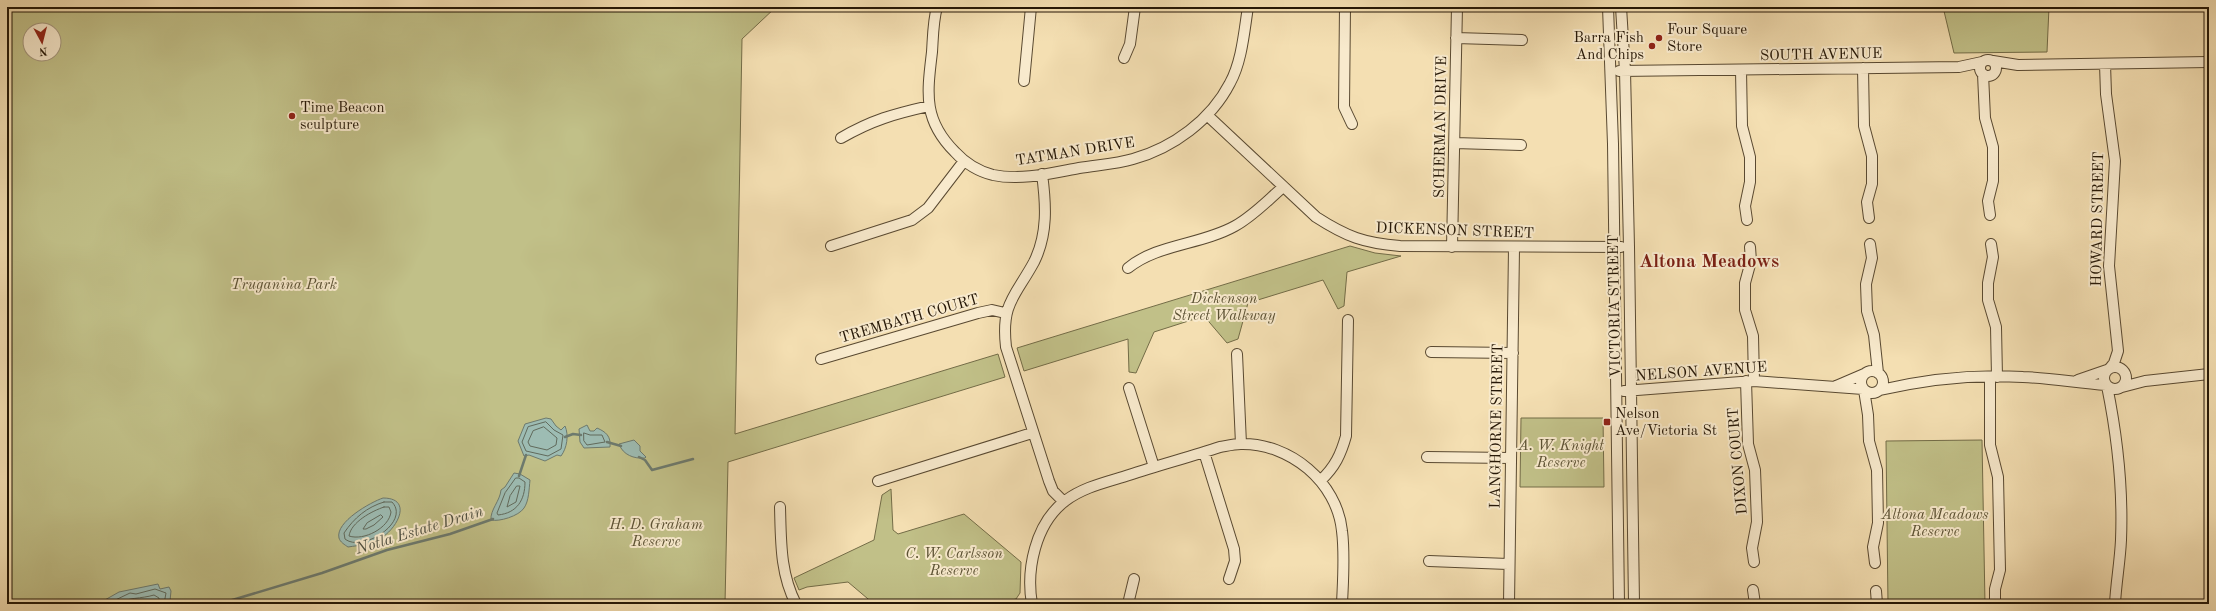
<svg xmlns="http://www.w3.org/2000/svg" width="2216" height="611" font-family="'Old Standard TT',serif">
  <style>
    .green { fill: #c1c088; stroke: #736c47; fill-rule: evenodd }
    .water { fill: #9dbcb3; stroke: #6d7a6e }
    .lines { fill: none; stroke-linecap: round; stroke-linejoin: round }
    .shore { stroke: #616a5c; stroke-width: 1 }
    .stream { stroke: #6d7a6e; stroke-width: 2.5 }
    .minor-casing { stroke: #594931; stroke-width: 12 }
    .minor { stroke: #f8eacd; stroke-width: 10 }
    .poi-dot { fill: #8f2418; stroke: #f8eacd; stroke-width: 1.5 }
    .labels { text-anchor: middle; stroke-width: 4; stroke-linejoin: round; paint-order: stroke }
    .poi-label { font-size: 15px; fill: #251706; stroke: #f8eacd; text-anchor: start }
    .street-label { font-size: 15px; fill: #251706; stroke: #f8eacd }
    .park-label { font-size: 15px; font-style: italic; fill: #5c5234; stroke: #f8eacd }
    .water-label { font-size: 16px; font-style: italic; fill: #4f5143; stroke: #f8eacd }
    .district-label { font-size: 19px; font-weight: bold; fill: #7a1f14; stroke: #f8eacd }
  </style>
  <rect width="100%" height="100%" fill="#f4dfb2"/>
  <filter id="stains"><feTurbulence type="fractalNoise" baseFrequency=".005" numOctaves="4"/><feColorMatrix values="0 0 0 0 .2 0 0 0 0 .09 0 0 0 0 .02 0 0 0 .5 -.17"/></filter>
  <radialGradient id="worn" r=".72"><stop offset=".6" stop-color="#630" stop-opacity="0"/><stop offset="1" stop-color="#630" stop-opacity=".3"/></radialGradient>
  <path class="green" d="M 7,7 L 776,7 L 742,39 L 735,434 L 998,354 L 1005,377 L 728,462 L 725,604 L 7,604 ZM 30,30 L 54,30 L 54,54 L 30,54 Z
    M 1943,7 L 2049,7 L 2047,52 L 1954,53 Z
    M 1350,246 L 1375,253 L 1401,256 L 1347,272 L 1344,306 L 1338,309 L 1323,280 L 1248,303 L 1238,339 L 1227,343 L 1204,316 L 1154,332 L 1136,373 L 1129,372 L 1128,339 L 1024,371 L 1017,348 Z
    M 1521,418 L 1603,418 L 1604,487 L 1520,487 Z
    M 1982,440 L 1985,604 L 1888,604 L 1886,441 Z
    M 891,489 L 893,530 L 898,534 L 964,514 L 1021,562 L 1020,593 L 1016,599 L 997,604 L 874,604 L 848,582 L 807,587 L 799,590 L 794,578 L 874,540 L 882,495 Z"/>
  <path class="water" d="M 546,418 L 551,419 L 556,426 L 561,430 L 565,426 C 569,435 567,448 561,456 L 557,455 L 545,461 L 529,455 L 524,456 L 518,441 L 525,424 Z
    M 587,425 L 590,431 L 594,431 L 597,428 C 606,432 611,436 610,447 L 584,448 L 580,442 L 579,429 Z
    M 634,440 L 640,446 L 640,451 L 646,457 L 645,458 C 634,459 623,455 619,444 Z
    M 514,473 L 520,474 L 530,480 C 529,489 529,501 524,508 C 519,516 499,522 491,520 C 490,510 500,501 501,490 L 505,487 Z
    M 383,498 C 413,498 398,528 381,538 C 370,545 361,545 348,547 C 345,545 340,542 339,538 C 335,522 371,502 383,498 Z
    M 158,584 L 160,589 L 169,587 L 171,591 L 170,601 L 165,604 L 103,604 L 103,601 L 119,592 Z"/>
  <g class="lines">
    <path class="shore" d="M 546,422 L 554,430 L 563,435 L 561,449 L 548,456 L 526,451 L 522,442 L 528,427 Z
      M 544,427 L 557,438 L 556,445 L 547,450 L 530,446 L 528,442 L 533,431 Z
      M 584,433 L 590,435 L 602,435 L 605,442 L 587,445 L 584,441 Z
      M 516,478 L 519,478 L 525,482 C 525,500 517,513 498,515 L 497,513 L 505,493 Z
      M 517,486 L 520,486 L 516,502 L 507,507 L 510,496 Z
      M 384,502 L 392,502 C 411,522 362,553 345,539 L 344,533 C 354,518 367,507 384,502 Z
      M 384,507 L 389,507 L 391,512 C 389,528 364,541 349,536 C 351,522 372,511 384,507 Z
      M 381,515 L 383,517 L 374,525 L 366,529 L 363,529 L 367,523 Z
      M 107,604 L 130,593 L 136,594 L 155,589 L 166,593 L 164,604
      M 117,604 C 128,597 141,599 154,595 L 159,598 L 159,604"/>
    <path class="stream" d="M 565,437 L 573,434 L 581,435
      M 607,442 L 621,446
      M 639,457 L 645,460 L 652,470 L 693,459
      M 519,476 L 526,455
      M 219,604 L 322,573 L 387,550 L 450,534 L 493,519"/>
    <defs>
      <path id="minor" d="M 937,7 C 933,21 933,37 932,52 C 927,94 923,120 955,152 C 966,164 977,171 993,175 C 1021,181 1052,173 1079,168 C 1097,165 1116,164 1133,159 C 1173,148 1211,120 1230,83 C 1242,61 1244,32 1248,7
        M 1345,7 L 1344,107 L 1352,124
        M 1608,7 L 1613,144 L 1619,604
        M 1621,7 L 1625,71 L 1629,247 L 1634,604
        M 1456,38 L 1522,40
        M 1124,58 L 1130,44 L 1135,7
        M1980 68a8 8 0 1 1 16 0a8 8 0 1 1-16 0Z
        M 1993,61 L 2018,65 L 2209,62
        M 2105,64 L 2106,94 L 2115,161 L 2109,266 L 2118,351 L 2114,363 L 2110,368
        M 1863,68 L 1864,126 L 1872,156 L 1872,184 L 1867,202 L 1869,218
        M 1741,70 L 1742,126 L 1750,157 L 1750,182 L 1745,206 L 1747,220
        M 1619,71 L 1959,67 L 1982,62
        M 1983,74 L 1985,118 L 1993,147 L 1993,181 L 1988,201 L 1990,215
        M 1024,81 L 1031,7
        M 1207,115 L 1316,217 C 1347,237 1364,243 1400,246 L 1621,247
        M 841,138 C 872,120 894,114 929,106
        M 1455,143 L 1521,145
        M 1042,174 C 1046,204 1048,234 1034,262 C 1015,297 1001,303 1006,347 L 1049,481 L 1053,491 L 1064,502
        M 1870,244 L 1872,258 L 1866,284 L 1867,311 L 1874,335 L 1878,373
        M 1991,244 L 1993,257 L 1988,283 L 1988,300 L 1996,327 L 1997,377
        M 831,246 L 912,220 L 928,208 L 964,161
        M 1452,247 L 1457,7
        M 1750,247 L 1751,261 L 1745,283 L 1745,310 L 1753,336 L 1754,381
        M 1128,268 C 1157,244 1201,245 1235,226 C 1253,216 1267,201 1282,188
        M 1431,352 L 1513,353
        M 1237,354 L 1241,444
        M 821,359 L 978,313 L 992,310 L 1005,313
        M2104 378a11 11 0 1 1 22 0a11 11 0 1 1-22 0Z
        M1861 382a11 11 0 1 1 22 0a11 11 0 1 1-22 0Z
        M 1990,377 L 1990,445 L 1998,477 L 2000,570 L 1995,589 L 1995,604
        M 2078,380 L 2107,370
        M 1746,381 L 1748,444 L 1755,470 L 1757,522 L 1752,548 L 1754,562
        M 1836,386 L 1864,374
        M 2107,386 C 2117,435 2123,490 2121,540 C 2120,562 2116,583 2115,604
        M 2122,387 L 2145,381 L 2209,374
        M 1129,388 L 1154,467
        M 1864,390 L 1868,415 L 1869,441 L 1877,470 L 1878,523 L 1873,547 L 1875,563
        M 1880,390 C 1927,379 1975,374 2023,377 C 2051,378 2078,383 2106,385
        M 1624,391 L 1754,381 L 1863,389
        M 1204,452 L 1234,549 L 1235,561 L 1229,579
        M 1427,457 L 1511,458
        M 1321,480 C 1335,467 1341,454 1346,436 L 1348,320
        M 878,481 L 1032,433
        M 780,507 C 781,541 780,573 796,604
        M 1429,561 L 1508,564
        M 1753,590 L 1755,604
        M 1876,591 L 1877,604
        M 1032,604 C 1026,570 1035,524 1065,501 C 1083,487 1107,482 1129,475 C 1159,465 1190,457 1220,447 C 1226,446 1234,444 1241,444 C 1290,443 1337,482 1342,531 C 1345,555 1343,580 1342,604
        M 1128,604 L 1134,579
        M 1509,604 L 1514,248"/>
    </defs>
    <use href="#minor" class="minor-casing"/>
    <use href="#minor" class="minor"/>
  </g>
  <g class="poi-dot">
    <circle cx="1659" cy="38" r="4"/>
    <circle cx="1652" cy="46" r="4"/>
    <circle cx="292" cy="116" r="4"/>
    <rect x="1603" y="418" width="8" height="8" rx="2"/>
  </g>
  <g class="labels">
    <g class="poi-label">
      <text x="1667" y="34">Four Square<tspan x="1667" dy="17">Store</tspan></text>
      <text x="1644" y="42" text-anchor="end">Barra Fish<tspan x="1644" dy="17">And Chips</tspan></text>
      <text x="300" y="112">Time Beacon<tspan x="300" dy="17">sculpture</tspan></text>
      <text x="1615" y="418">Nelson<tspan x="1615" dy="17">Ave/Victoria St</tspan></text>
    </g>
    <g class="street-label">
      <text transform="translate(1821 54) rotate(-1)" y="5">SOUTH AVENUE</text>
      <text transform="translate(1440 127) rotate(-89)" y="5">SCHERMAN DRIVE</text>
      <text transform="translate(1075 151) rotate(-9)" y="5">TATMAN DRIVE</text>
      <text transform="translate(2097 219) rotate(-89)" y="5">HOWARD STREET</text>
      <text transform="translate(1455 230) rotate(2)" y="5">DICKENSON STREET</text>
      <text transform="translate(1614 306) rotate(-91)" y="5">VICTORIA STREET</text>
      <text transform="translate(909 318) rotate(-16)" y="5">TREMBATH COURT</text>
      <text transform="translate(1701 371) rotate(-4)" y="5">NELSON AVENUE</text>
      <text transform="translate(1496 426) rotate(-89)" y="5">LANGHORNE STREET</text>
      <text transform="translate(1737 461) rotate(-95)" y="5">DIXON COURT</text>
    </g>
    <g class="park-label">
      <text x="284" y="289">Truganina Park</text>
      <text x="1224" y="303">Dickenson<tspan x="1224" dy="17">Street Walkway</tspan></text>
      <text x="1561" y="450">A. W. Knight<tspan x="1561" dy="17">Reserve</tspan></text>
      <text x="1935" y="519">Altona Meadows<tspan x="1935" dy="17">Reserve</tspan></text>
      <text x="656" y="529">H. D. Graham<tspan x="656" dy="17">Reserve</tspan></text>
      <text x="954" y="558">C. W. Carlsson<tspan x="954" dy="17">Reserve</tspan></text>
    </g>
    <g class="water-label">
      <text transform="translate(419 529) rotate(-17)" y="6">Notla Estate Drain</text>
    </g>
    <g class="district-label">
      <text x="1709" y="267">Altona Meadows</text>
    </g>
  </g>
  <rect width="2216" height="611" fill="none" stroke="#f4dfb2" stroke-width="24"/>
  <rect x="8" y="8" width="2200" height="595" fill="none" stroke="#251706" stroke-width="2"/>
  <rect x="12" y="12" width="2192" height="587" fill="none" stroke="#251706"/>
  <g transform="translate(42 42) rotate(173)"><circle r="19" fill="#f8eacd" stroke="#a4967d"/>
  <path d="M0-3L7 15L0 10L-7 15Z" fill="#8f2418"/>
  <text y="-6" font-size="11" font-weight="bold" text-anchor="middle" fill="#251706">N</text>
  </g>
  <rect width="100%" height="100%" filter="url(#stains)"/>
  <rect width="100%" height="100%" fill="url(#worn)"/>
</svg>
